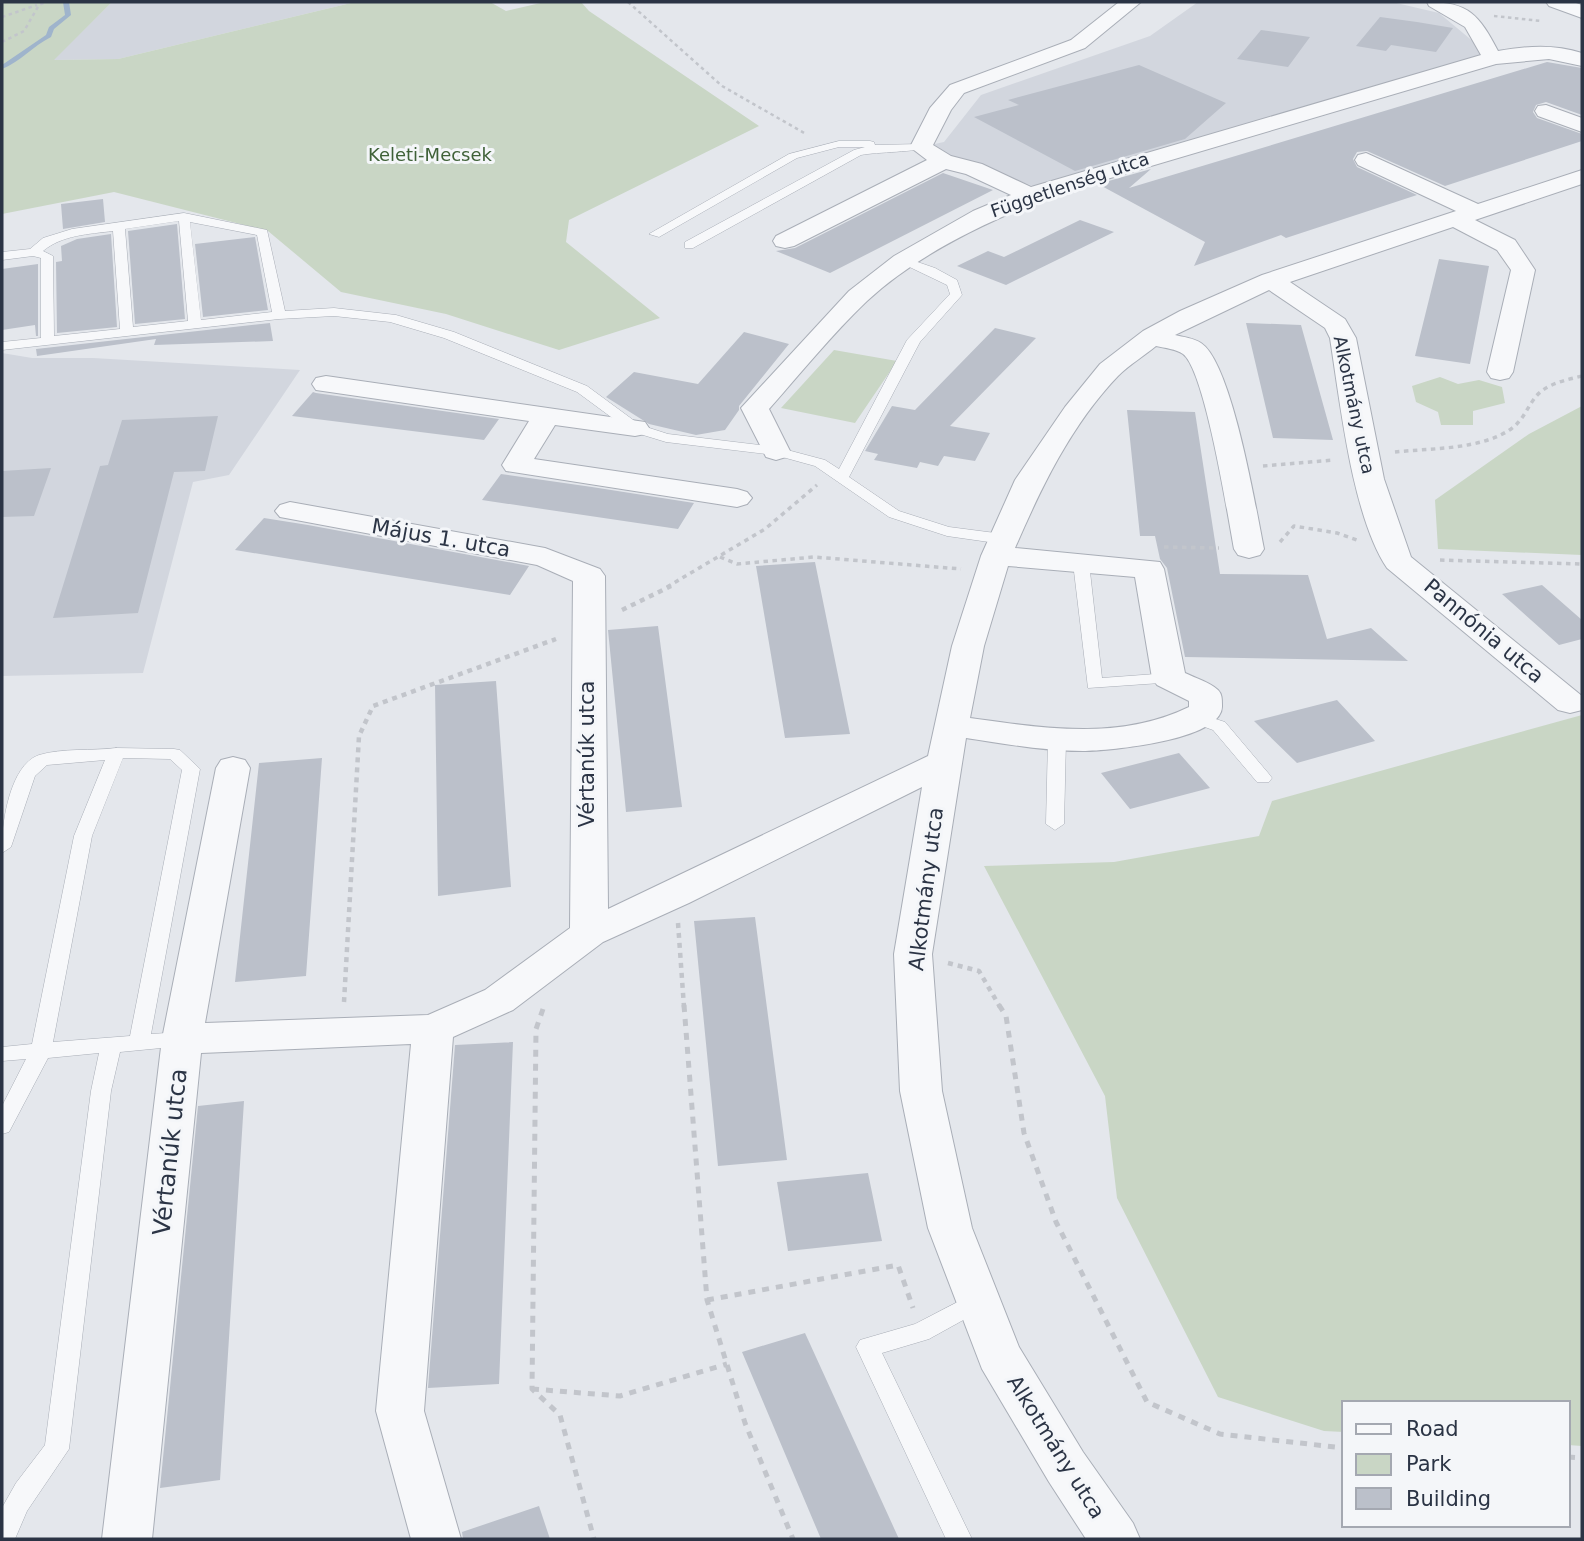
<svg xmlns="http://www.w3.org/2000/svg" width="1584" height="1541" font-family="'DejaVu Sans',sans-serif">
  <style>
    .built { fill: #d2d6de }
    .green { fill: #c9d6c5 }
    .lines { fill: none; stroke-linecap: round; stroke-linejoin: round }
    .stream { fill: #9fb4cc; fill-rule: evenodd }
    .building { fill: #bbc0ca }
    .service-casing { stroke: #a9aeb7; stroke-width: 1 }
    .minor-casing { stroke: #a9aeb7; stroke-width: 2 }
    .path-far3 { stroke: #c2c5cb; stroke-width: 2.5; stroke-dasharray: 3.5 3.5; stroke-linecap: butt }
    .path-far2 { stroke: #c2c5cb; stroke-width: 3.5; stroke-dasharray: 4.5 4.5; stroke-linecap: butt }
    .path-far1 { stroke: #c2c5cb; stroke-width: 4.5; stroke-dasharray: 5 5; stroke-linecap: butt }
    .path { stroke: #c2c5cb; stroke-width: 5; stroke-dasharray: 7 7; stroke-linecap: butt }
    .service { fill: #f7f8fa; fill-rule: evenodd }
    .minor { fill: #f7f8fa; fill-rule: evenodd }
    .labels { text-anchor: middle; stroke-width: 6; stroke-linejoin: round; paint-order: stroke }
    .far-park-label { font-size: 18px; fill: #3f6138; stroke: #f4f6f9 }
    .far-street-label { font-size: 18px; fill: #2b3445; stroke: #f4f6f9 }
    .street-label { font-size: 21px; fill: #2b3445; stroke: #f4f6f9 }
    .near-street-label { font-size: 24px; fill: #2b3445; stroke: #f4f6f9 }
  </style>
  <rect width="100%" height="100%" fill="#e4e7ec"/>
  <path class="built" d="M 112,2 L 355,2 L 118,59 L 53,60 Z
    M 1198,2 L 1392,2 L 1439,13 L 1493,58 L 1045,190 L 921,147 L 944,142 L 981,95 L 1150,36 Z
    M 2,353 L 32,358 L 93,358 L 300,370 L 229,475 L 193,482 L 143,673 L 2,676 Z"/>
  <path class="green" d="M 2,2 L 112,2 L 54,60 L 118,59 L 355,2 L 490,2 L 506,11 L 545,2 L 581,2 L 589,11 L 759,126 L 569,220 L 566,242 L 660,318 L 559,350 L 446,314 L 341,292 L 268,231 L 114,192 L 2,214 Z
    M 834,350 L 897,361 L 855,423 L 781,408 Z
    M 1440,377 L 1458,384 L 1479,380 L 1502,387 L 1505,403 L 1473,411 L 1473,425 L 1441,425 L 1438,412 L 1416,402 L 1412,386 Z
    M 1582,406 L 1582,555 L 1438,549 L 1435,500 L 1529,434 Z
    M 1582,715 L 1582,1446 L 1568,1445 L 1568,1403 L 1344,1403 L 1344,1432 L 1324,1431 L 1218,1397 L 1117,1198 L 1105,1096 L 984,866 L 1114,862 L 1259,836 L 1272,801 Z"/>
  <g class="lines">
    <path class="stream" d="M 63,2 L 69,2 L 71,15 L 54,29 L 51,37 C 33,46 20,62 2,69 L 2,65 L 46,35 L 49,27 L 65,15 Z"/>
  </g>
  <path class="building" d="M 1380,17 L 1417,22 L 1453,28 L 1436,52 L 1391,45 L 1386,51 L 1356,46 Z
    M 1261,30 L 1310,37 L 1288,67 L 1237,59 Z
    M 1547,62 L 1582,68 L 1582,115 L 1546,102 L 1536,105 L 1533,112 L 1537,118 L 1582,134 L 1582,141 L 1445,186 L 1367,151 L 1357,152 L 1353,159 L 1357,167 L 1417,195 L 1286,238 L 1281,235 L 1194,266 L 1205,242 L 1098,184 L 1151,169 L 1129,188 Z
    M 1139,65 L 1226,103 L 1185,139 L 1075,171 L 974,117 L 1019,105 L 1008,100 Z
    M 943,173 L 993,190 L 830,273 L 776,251 L 795,248 Z
    M 103,199 L 105,222 L 63,229 L 61,204 Z
    M 1080,220 L 1114,232 L 1006,285 L 957,266 L 988,251 L 1004,257 Z
    M 177,224 L 185,319 L 135,324 L 128,231 Z
    M 111,234 L 117,327 L 57,333 L 56,262 L 62,261 L 61,246 L 77,239 Z
    M 255,237 L 268,310 L 203,317 L 195,244 Z
    M 1439,259 L 1489,266 L 1470,364 L 1415,356 Z
    M 38,264 L 38,336 L 36,336 L 35,325 L 2,330 L 2,269 Z
    M 270,323 L 273,341 L 154,345 L 156,339 L 37,356 L 36,349 Z
    M 1246,323 L 1301,325 L 1333,440 L 1273,438 Z
    M 995,328 L 1036,338 L 950,426 L 990,433 L 975,461 L 944,456 L 938,466 L 920,462 L 917,468 L 874,460 L 878,454 L 865,451 L 892,406 L 915,410 Z
    M 744,332 L 789,344 L 739,406 L 739,410 L 725,430 L 696,435 L 649,424 L 606,397 L 634,372 L 698,384 Z
    M 313,392 L 316,393 L 499,419 L 484,440 L 292,416 Z
    M 1127,410 L 1195,412 L 1220,574 L 1308,575 L 1327,639 L 1371,628 L 1408,661 L 1185,657 L 1167,568 L 1160,559 L 1155,536 L 1140,536 Z
    M 218,416 L 205,471 L 174,472 L 138,613 L 53,618 L 100,466 L 108,465 L 122,420 Z
    M 51,468 L 34,516 L 2,517 L 2,471 Z
    M 501,474 L 592,487 L 694,503 L 678,529 L 482,500 Z
    M 264,518 L 308,525 L 529,566 L 510,595 L 235,550 Z
    M 815,562 L 850,734 L 785,738 L 756,566 Z
    M 1542,585 L 1582,620 L 1582,639 L 1559,645 L 1502,594 Z
    M 658,626 L 682,807 L 626,812 L 608,630 Z
    M 496,681 L 511,887 L 438,896 L 435,685 Z
    M 1337,700 L 1375,741 L 1297,763 L 1254,721 Z
    M 1179,753 L 1210,788 L 1130,809 L 1101,773 Z
    M 322,758 L 306,976 L 235,982 L 259,763 Z
    M 755,917 L 787,1160 L 718,1166 L 694,921 Z
    M 513,1042 L 499,1384 L 428,1388 L 455,1045 Z
    M 244,1101 L 220,1480 L 160,1488 L 198,1106 Z
    M 868,1173 L 882,1241 L 788,1251 L 777,1182 Z
    M 805,1333 L 899,1539 L 821,1539 L 742,1352 Z
    M 539,1506 L 550,1539 L 463,1539 L 462,1532 Z"/>
  <g class="lines">
    <defs>
      <path id="service" d="M 839,141 L 870,141 L 874,142 L 875,145 L 921,144 L 927,147 C 919,152 876,152 861,155 L 693,248 L 685,248 L 685,242 L 854,150 L 865,147 L 839,147 L 797,158 L 659,237 L 649,234 L 789,154 Z
        M 184,213 L 267,230 L 285,311 L 334,308 L 396,315 L 454,332 L 587,386 L 640,425 L 668,434 L 776,447 L 825,460 L 839,469 L 907,340 L 950,294 L 947,285 L 897,261 L 903,257 L 935,268 L 957,280 L 962,295 L 920,342 L 849,477 L 899,511 L 949,527 L 1003,534 L 1011,539 L 1003,544 L 947,536 L 889,517 L 815,466 L 775,455 L 666,442 L 630,431 L 577,392 L 444,338 L 390,322 L 334,316 L 279,319 L 2,350 L 2,342 L 41,338 L 41,258 L 33,256 L 2,260 L 2,252 L 30,249 L 43,238 L 72,229 ZM 179,221 L 188,321 L 133,327 L 125,229 ZM 190,222 L 257,235 L 272,312 L 201,320 ZM 113,231 L 120,329 L 54,336 L 53,256 L 43,251 C 62,235 89,234 113,231 Z
        M 1081,558 L 1089,563 L 1102,678 L 1169,673 L 1175,674 L 1177,678 L 1175,682 L 1088,688 L 1073,563 Z
        M 1197,713 L 1225,722 L 1269,774 L 1272,778 L 1269,782 L 1257,782 L 1213,730 L 1191,722 L 1189,718 Z
        M 1057,735 L 1066,740 L 1064,824 L 1055,830 L 1046,824 L 1048,740 Z
        M 116,748 L 174,749 L 180,750 L 200,769 L 151,1034 L 182,1032 L 189,1034 L 192,1039 L 189,1044 L 182,1046 L 120,1052 L 111,1091 L 69,1449 L 27,1511 L 15,1539 L 2,1539 L 3,1506 L 16,1483 L 45,1445 L 91,1091 L 99,1053 L 48,1058 L 9,1132 L 2,1134 L 2,1106 L 26,1059 L 2,1061 L 2,1047 L 32,1044 L 74,836 L 105,760 L 47,765 L 35,776 L 11,847 L 2,853 C 1,827 9,765 39,755 C 62,748 92,751 116,748 ZM 123,758 L 170,759 L 182,770 L 130,1036 L 53,1042 L 92,836 Z
        M 977,1292 L 985,1294 L 988,1301 L 985,1308 L 929,1339 L 882,1353 L 972,1539 L 946,1539 L 856,1347 L 860,1340 L 915,1324 Z"/>
      <path id="minor" d="M 1119,2 L 1141,2 L 1085,48 L 964,93 L 951,110 L 933,145 L 951,156 L 982,164 L 1031,187 L 1481,55 L 1465,27 L 1429,6 L 1427,2 C 1469,2 1479,15 1498,51 C 1527,46 1554,44 1582,53 L 1582,66 L 1549,59 L 1496,64 L 1053,195 C 988,222 920,252 867,301 C 832,334 801,373 769,409 L 790,451 L 786,457 L 776,460 L 766,457 L 741,408 L 849,291 L 894,256 L 973,211 L 1011,195 L 966,174 L 946,169 L 794,246 L 785,248 L 776,246 L 773,241 L 776,236 L 927,160 L 910,147 L 930,108 L 950,85 L 1071,40 Z
        M 1546,2 L 1573,2 L 1582,5 L 1582,18 L 1549,6 Z
        M 1546,105 L 1582,118 L 1582,132 L 1538,116 L 1535,111 L 1538,106 Z
        M 1366,153 L 1478,204 L 1582,170 L 1582,184 L 1475,220 L 1515,240 L 1535,270 L 1513,372 L 1509,378 L 1500,380 L 1491,378 L 1487,372 L 1511,270 L 1497,250 L 1453,227 L 1290,282 L 1345,319 L 1356,338 L 1384,479 L 1411,557 L 1582,696 L 1582,710 L 1570,713 L 1558,710 L 1387,568 C 1352,516 1340,401 1330,338 L 1325,328 L 1269,290 L 1175,335 C 1183,337 1194,338 1201,343 C 1232,363 1256,509 1264,549 L 1260,555 L 1249,558 L 1238,555 L 1234,549 C 1228,517 1205,370 1183,354 C 1176,349 1165,348 1156,346 C 1144,356 1129,365 1118,376 C 1071,425 1041,488 1015,548 L 1160,562 L 1164,569 L 1185,673 C 1195,678 1210,682 1218,690 C 1222,694 1222,699 1222,705 C 1225,740 1110,751 1083,751 C 1044,751 1005,744 966,738 L 932,954 L 942,1091 L 972,1228 L 1019,1347 L 1083,1452 L 1133,1523 L 1140,1539 L 1086,1539 L 1049,1482 L 982,1369 L 928,1228 L 900,1091 L 894,954 L 922,787 L 689,903 L 603,942 L 513,1010 L 453,1037 L 424,1411 L 461,1539 L 411,1539 L 376,1411 L 411,1044 L 201,1053 L 152,1539 L 102,1539 L 162,1039 L 216,768 L 221,760 L 233,757 L 245,760 L 250,768 L 205,1023 L 428,1015 L 485,990 L 570,928 L 573,581 L 537,565 L 280,517 L 275,511 L 280,505 L 290,502 L 545,548 L 600,569 L 605,576 L 608,909 L 928,756 L 952,646 L 981,556 L 1015,480 L 1065,407 L 1100,364 L 1143,331 L 1180,311 L 1262,275 L 1456,211 L 1358,165 L 1355,160 L 1358,155 ZM 1008,566 L 1135,577 L 1152,678 L 1157,685 L 1189,701 L 1189,707 C 1119,741 1044,728 970,718 L 984,646 Z
        M 326,376 L 645,422 L 649,428 L 645,434 L 635,436 L 555,425 L 534,459 L 737,489 L 747,492 L 752,498 L 747,504 L 737,507 L 506,471 L 502,465 L 529,421 L 316,390 L 312,384 L 316,378 Z"/>
    </defs>
    <use href="#service" class="service-casing"/>
    <use href="#minor" class="minor-casing"/>
    <path class="path-far3" d="M 628,2 L 722,86 L 806,134
      M 1494,16 L 1541,21
      M 2,17 L 37,5
      M 2,42 L 24,31 L 39,5 L 46,2"/>
    <path class="path-far2" d="M 1395,452 C 1432,448 1480,450 1511,429 C 1523,420 1526,410 1534,399 C 1544,384 1566,380 1582,376
      M 1263,466 L 1334,460
      M 1280,542 L 1294,526 L 1337,533 L 1357,540
      M 1164,547 L 1219,548
      M 720,557 L 737,564 L 814,557 L 961,569
      M 1440,560 L 1582,564
      M 667,587 L 765,529 L 817,485"/>
    <path class="path-far1" d="M 622,610 L 671,586
      M 678,923 L 684,1007
      M 948,963 L 979,971 L 1000,1007
      M 344,1002 L 359,736 L 373,706 L 556,639"/>
    <path class="path" d="M 684,1005 L 707,1300 L 745,1423 L 793,1539
      M 999,1005 L 1006,1016 L 1024,1133 L 1056,1222 L 1147,1402 L 1220,1434 L 1344,1448
      M 543,1009 L 536,1029 L 532,1389 L 560,1415 L 594,1539
      M 707,1300 L 898,1265 L 913,1308
      M 532,1389 L 620,1396 L 727,1364
      M 1568,1457 L 1582,1458"/>
    <use href="#service" class="service"/>
    <use href="#minor" class="minor"/>
  </g>
  <g class="labels">
    <g class="far-park-label">
      <text x="430" y="161">Keleti-Mecsek</text>
    </g>
    <g class="far-street-label">
      <text transform="translate(1070 185) rotate(-19)" y="6">Függetlenség utca</text>
      <text transform="translate(1354 405) rotate(78)" y="6">Alkotmány utca</text>
    </g>
    <g class="street-label">
      <text transform="translate(441 538) rotate(10)" y="7">Május 1. utca</text>
      <text transform="translate(1484 631) rotate(40)" y="7">Pannónia utca</text>
      <text transform="translate(587 754) rotate(-90)" y="7">Vértanúk utca</text>
      <text transform="translate(926 889) rotate(-83)" y="7">Alkotmány utca</text>
      <text transform="translate(1056 1447) rotate(58)" y="7">Alkotmány utca</text>
    </g>
    <g class="near-street-label">
      <text transform="translate(170 1152) rotate(-84)" y="8">Vértanúk utca</text>
    </g>
  </g>
  <rect width="1584" height="1541" fill="none" stroke="#2b3445" stroke-width="7"/>
  <rect x="1342" y="1401" width="228" height="126" fill="#f4f6f9" stroke="#a4a8b1" stroke-width="2"/>
  <rect x="1356" y="1424" width="35" height="10" fill="#f7f8fa" stroke="#a4a8b1" stroke-width="2"/>
  <text x="1406" y="1436" font-size="21" fill="#2b3445">Road</text>
  <rect x="1356" y="1454" width="35" height="21" fill="#c9d6c5" stroke="#a4a8b1" stroke-width="2"/>
  <text x="1406" y="1471" font-size="21" fill="#2b3445">Park</text>
  <rect x="1356" y="1488" width="35" height="21" fill="#bbc0ca" stroke="#a4a8b1" stroke-width="2"/>
  <text x="1406" y="1506" font-size="21" fill="#2b3445">Building</text>
</svg>
